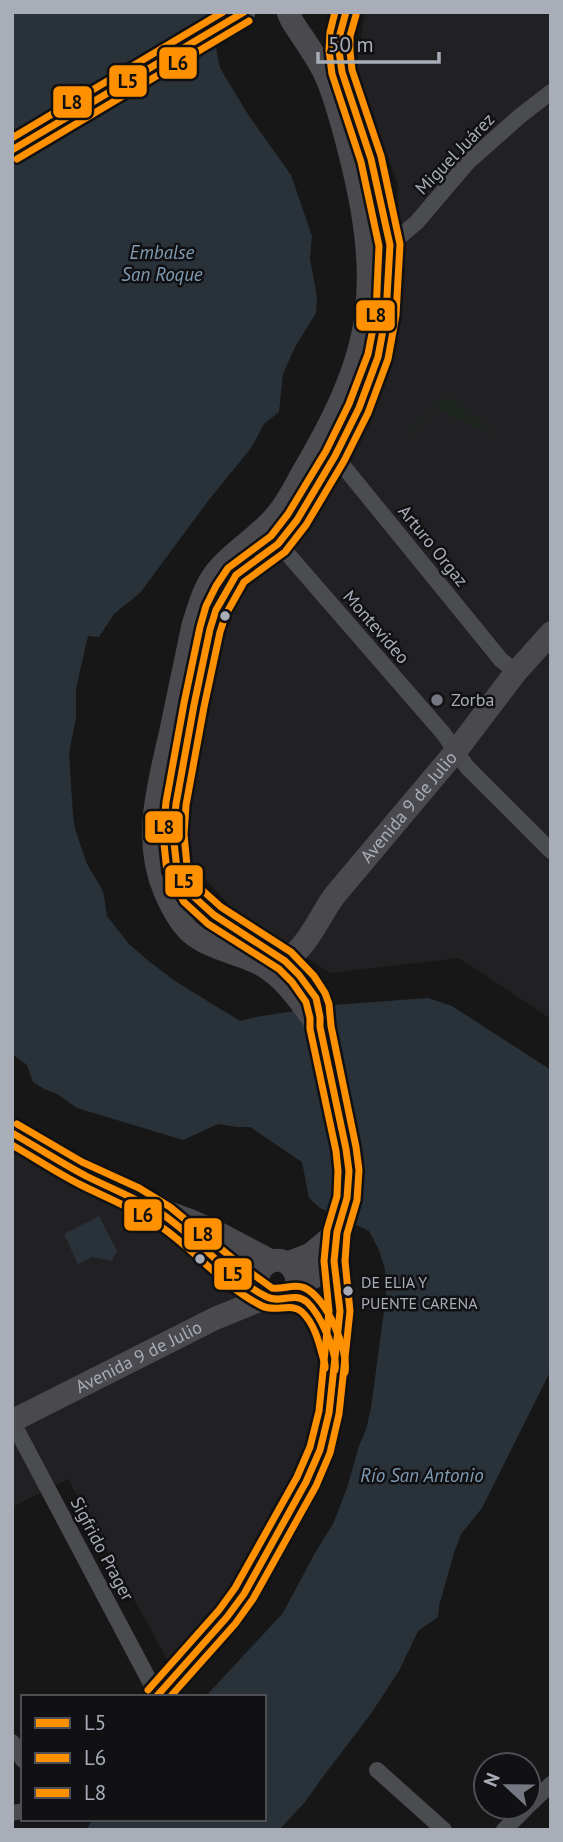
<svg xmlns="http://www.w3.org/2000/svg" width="563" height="1842" font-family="'PT Sans',sans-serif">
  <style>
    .built { fill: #212123 }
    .green { fill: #1d241e }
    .water { fill: #2a3239 }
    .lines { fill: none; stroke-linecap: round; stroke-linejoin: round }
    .minor { stroke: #4b4c50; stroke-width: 16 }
    .secondary { stroke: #4a4a4e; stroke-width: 23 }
    .bus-1-casing { stroke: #111113; stroke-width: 12 }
    .bus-2-casing { stroke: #111113; stroke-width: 12 }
    .bus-3-casing { stroke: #111113; stroke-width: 12 }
    .bus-1 { stroke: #ff9000; stroke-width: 7 }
    .bus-2 { stroke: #ff9000; stroke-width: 7 }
    .bus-3 { stroke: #ff9000; stroke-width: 7 }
    .bus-dot { fill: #a8adb8; stroke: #111113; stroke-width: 2.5 }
    .poi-dot { fill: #757880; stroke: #111113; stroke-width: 2.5 }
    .labels { text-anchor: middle; stroke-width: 5; stroke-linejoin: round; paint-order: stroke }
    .bus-label { font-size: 16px; fill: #a8adb8; stroke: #111113; text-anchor: start }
    .street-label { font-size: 18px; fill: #a8adb8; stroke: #111113 }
    .poi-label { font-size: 18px; fill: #a8adb8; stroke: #111113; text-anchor: start }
    .water-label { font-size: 19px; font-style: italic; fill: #7f9bb3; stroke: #111113 }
    .line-badge { stroke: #111113; stroke-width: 2.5 }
    .pale-badge-label { font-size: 19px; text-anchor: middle; font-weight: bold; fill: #111 }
  </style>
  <rect width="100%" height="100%" fill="#171717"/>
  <path class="built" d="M 365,12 L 551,12 L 551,1019 L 459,958 L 330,973 L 232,908 L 194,866 L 184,836 L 216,659 L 232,605 L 307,522 L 396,289 L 398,185 L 356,68 Z
    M 12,1145 L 124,1205 L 241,1290 L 304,1314 L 322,1359 L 320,1389 L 300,1471 L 235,1582 L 168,1661 L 68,1479 L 12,1507 Z"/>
  <path class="green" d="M 451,397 L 495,435 L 435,409 L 412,432 L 413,435 L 408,436 L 411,433 L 407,433 L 440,402 Z"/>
  <path class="water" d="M 12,12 L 209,12 L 220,68 L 249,116 L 291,175 L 312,236 L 310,259 L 317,297 L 316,313 L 295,347 L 283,374 L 279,412 L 264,424 L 251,448 L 208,501 L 140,593 L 114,614 L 99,637 L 88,636 L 76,689 L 76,717 L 69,754 L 73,815 L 75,829 L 87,864 L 103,891 L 107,916 L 129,944 L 146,959 L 175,981 L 240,1021 L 256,1017 L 333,1005 L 428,998 L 452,1006 L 551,1070 L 551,1370 L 482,1508 L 461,1534 L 454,1553 L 439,1606 L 438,1617 L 418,1631 L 399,1671 L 370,1715 L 322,1778 L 305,1802 L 279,1830 L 86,1830 L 93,1819 L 264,1819 L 264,1697 L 205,1697 L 283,1613 L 315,1553 L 333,1524 L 347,1488 L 359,1446 L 366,1430 L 371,1408 L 386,1296 L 385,1269 L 379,1250 L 369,1231 L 320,1208 L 309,1198 L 302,1162 L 250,1127 L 237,1127 L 218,1124 L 183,1140 L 77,1108 L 57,1094 L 44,1089 L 33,1082 L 27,1065 L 12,1054 Z
    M 99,1216 L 117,1251 L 112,1261 L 92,1257 L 78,1264 L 64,1234 Z"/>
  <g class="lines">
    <path class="minor" d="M 384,243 L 390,245 L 417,222 L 468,162 L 520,116 L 551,92
      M 329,452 L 335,456 L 501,660 L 516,672
      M 272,536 L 443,733 L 467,767 L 551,851
      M 289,1295 C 320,1297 326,1334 334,1358
      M 12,1421 L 157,1695
      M 156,1697 L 227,1617 L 244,1594 L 306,1482 L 320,1450 L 329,1413 L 339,1330 L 340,1311 L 335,1277 L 335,1252
      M 12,1742 L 23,1760
      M 377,1770 L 444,1830
      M 528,1806 L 551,1784
      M 12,1813 L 23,1811
      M 504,1830 L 527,1807"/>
    <g class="secondary">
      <path d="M 288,12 L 292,21 C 302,37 314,53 323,70 C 333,89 338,111 344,131 C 360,190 374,253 366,315 C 359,371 331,424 303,472 C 295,486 288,501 278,513 C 261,536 234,549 216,572 C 204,587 199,607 193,625 C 186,660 178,695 171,730 C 159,784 142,839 165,892 C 171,906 179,922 190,932 C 209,949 236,952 258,963 C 284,976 300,1002 317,1024"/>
      <path d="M 12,150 L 244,12"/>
      <path id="s1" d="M 271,964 C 305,959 316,920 335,895 L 456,751 L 516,672 L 551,633"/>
      <path d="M 12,1133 L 85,1175 L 148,1205 L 189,1220 L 218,1233 L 271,1261"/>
      <path d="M 174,1223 C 204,1243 230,1269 260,1291 C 264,1294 268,1298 273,1299 C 281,1300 288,1297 293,1291 C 297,1285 298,1277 294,1271 C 282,1247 246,1267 262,1292"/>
      <path d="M 288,1263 L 311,1254 L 337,1232"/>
      <path d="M 295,1287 L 314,1277 L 324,1268 L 333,1255 L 336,1246 L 337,1232 L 344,1213 L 349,1184 L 346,1149 L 320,1027 C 323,999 305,978 285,961 L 234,929 L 214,915 L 193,896 L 184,883 L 177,869 L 173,834 L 176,804 L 194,705 L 210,629 L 216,610 L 225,592 L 236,575 L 278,544 L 297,520 L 335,456 L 359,408 L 378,357 L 386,314 L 390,245 L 371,159 L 342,72 L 339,51 L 340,34 L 346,12"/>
      <path id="s2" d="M 12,1421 L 216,1318 L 268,1297"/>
    </g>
    <defs>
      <path id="bus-1" d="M 12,150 L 244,12
        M 12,1133 C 37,1147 61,1163 86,1176 C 112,1189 138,1199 162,1214 C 198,1238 230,1279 267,1297 C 281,1304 294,1291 307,1302 C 320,1314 338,1353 335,1370
        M 156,1697 L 227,1617 L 244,1594 L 306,1482 L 320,1450 L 329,1413 L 340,1311 L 334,1261 L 337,1232 L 347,1198 L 349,1171 L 346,1149 L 320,1027 L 320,1017 L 316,998 L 299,975 L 285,961 L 214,915 L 193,896 L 177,869 L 173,834 L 176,804 L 194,705 L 210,629 L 216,610 L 236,575 L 278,544 L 297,520 L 335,456 L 359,408 L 378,357 L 386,314 L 390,245 L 371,159 L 342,72 L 339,51 L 340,34 L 346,12"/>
      <path id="bus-2" d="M 17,159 L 249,21
        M 12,1145 C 35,1158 57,1173 81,1185 C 107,1198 133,1208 157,1224 C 194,1248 222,1286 262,1306 C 276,1313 291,1302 302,1312 C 316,1325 320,1347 325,1365 L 325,1368
        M 170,1697 L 235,1624 L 253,1599 L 316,1486 L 330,1453 L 339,1414 L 350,1311 L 345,1261 L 347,1234 L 357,1200 L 359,1170 L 356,1147 L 331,1026 L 329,1004 L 325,993 L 314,976 L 291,952 L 221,907 L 201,889 L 187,866 L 184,834 L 186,805 L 204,707 L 220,632 L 226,614 L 244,582 L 285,552 L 306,525 L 344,461 L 368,413 L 388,359 L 396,315 L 400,244 L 381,156 L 352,70 L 350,51 L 350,36 L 356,15"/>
      <path id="bus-3" d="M 12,138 L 223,12
        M 17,1124 L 82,1162 L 139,1188 L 170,1207 L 243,1267 L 272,1288 C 283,1290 294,1283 305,1288 C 326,1298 349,1350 345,1372
        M 148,1690 L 219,1610 L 235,1588 L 297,1477 L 310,1447 L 319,1411 L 329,1311 L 324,1261 L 327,1230 L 337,1196 L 338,1171 L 336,1151 L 310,1029 L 310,1018 L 306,1002 L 292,982 L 279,969 L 208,924 L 184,902 L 167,872 L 163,834 L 166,802 L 184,703 L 200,627 L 206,606 L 216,586 L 228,568 L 271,536 L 288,514 L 326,451 L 349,404 L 368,354 L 376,313 L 379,246 L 361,162 L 332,74 L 329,50 L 330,32 L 335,12"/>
    </defs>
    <use href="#bus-1" class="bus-1-casing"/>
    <use href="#bus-2" class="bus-2-casing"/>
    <use href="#bus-3" class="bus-3-casing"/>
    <use href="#bus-1" class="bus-1"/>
    <use href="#bus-2" class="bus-2"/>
    <use href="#bus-3" class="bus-3"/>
  </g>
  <g class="bus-dot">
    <circle cx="225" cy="616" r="6"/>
    <circle cx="200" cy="1259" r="6"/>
    <circle cx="348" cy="1291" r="6"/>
  </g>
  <circle class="poi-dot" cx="437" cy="700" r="7"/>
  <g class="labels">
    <g class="bus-label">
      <text x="361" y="1288">DE ELIA Y<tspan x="361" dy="21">PUENTE CARENA</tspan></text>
    </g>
    <g class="street-label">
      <text transform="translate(455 154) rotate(-46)" y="6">Miguel Juárez</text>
      <text transform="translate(433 546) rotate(51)" y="6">Arturo Orgaz</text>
      <text transform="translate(376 627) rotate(49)" y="6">Montevideo</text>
      <text dy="6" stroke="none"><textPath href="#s1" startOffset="212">Avenida 9 de Julio</textPath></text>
      <text dy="6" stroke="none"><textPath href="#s2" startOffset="142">Avenida 9 de Julio</textPath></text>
      <text transform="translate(102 1549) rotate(62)" y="6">Sigfrido Prager</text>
    </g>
    <g class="poi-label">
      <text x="451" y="706">Zorba</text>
    </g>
    <g class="water-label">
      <text x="162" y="259">Embalse<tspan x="162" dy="22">San Roque</tspan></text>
      <text x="422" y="1482">Río San Antonio</text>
    </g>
  </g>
  <g class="line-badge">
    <rect x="158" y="46" width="40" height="34" rx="7" fill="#ff9000"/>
    <rect x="108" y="64" width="40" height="34" rx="7" fill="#ff9000"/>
    <rect x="52" y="85" width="41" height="34" rx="7" fill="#ff9000"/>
    <rect x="355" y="299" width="41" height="33" rx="7" fill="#ff9000"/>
    <rect x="144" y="810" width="40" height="34" rx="7" fill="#ff9000"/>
    <rect x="164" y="864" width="40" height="34" rx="7" fill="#ff9000"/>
    <rect x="123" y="1198" width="40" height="34" rx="7" fill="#ff9000"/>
    <rect x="183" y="1217" width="40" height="34" rx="7" fill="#ff9000"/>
    <rect x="213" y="1257" width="40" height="34" rx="7" fill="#ff9000"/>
  </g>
  <g class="pale-badge-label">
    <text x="178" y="70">L6</text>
    <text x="128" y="88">L5</text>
    <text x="72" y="109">L8</text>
    <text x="376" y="322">L8</text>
    <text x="164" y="834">L8</text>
    <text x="184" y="888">L5</text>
    <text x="143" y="1222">L6</text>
    <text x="203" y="1241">L8</text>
    <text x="233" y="1281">L5</text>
  </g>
  <rect width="563" height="1842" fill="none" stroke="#a8adb8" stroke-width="28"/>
  <rect x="21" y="1695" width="245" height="126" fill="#111113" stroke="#4d4f55" stroke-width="2"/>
  <rect x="35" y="1718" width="35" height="10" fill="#ff9000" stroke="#4d4f55" stroke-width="2"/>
  <text x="84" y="1730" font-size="21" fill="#a8adb8">L5</text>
  <rect x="35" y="1753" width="35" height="10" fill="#ff9000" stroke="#4d4f55" stroke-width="2"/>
  <text x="84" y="1765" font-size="21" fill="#a8adb8">L6</text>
  <rect x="35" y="1788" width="35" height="10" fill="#ff9000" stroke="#4d4f55" stroke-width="2"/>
  <text x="84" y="1800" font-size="21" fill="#a8adb8">L8</text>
  <g transform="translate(507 1786) rotate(292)"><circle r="33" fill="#111113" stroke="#4d4f55" stroke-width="2"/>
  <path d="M0-5L12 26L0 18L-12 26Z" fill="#757880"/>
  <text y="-10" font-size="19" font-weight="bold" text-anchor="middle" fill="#a8adb8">N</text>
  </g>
  <path d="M318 52v10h121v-10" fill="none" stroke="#a8adb8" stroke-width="3.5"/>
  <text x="328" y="52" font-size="21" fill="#a8adb8" stroke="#111113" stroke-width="5" paint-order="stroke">50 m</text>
</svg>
